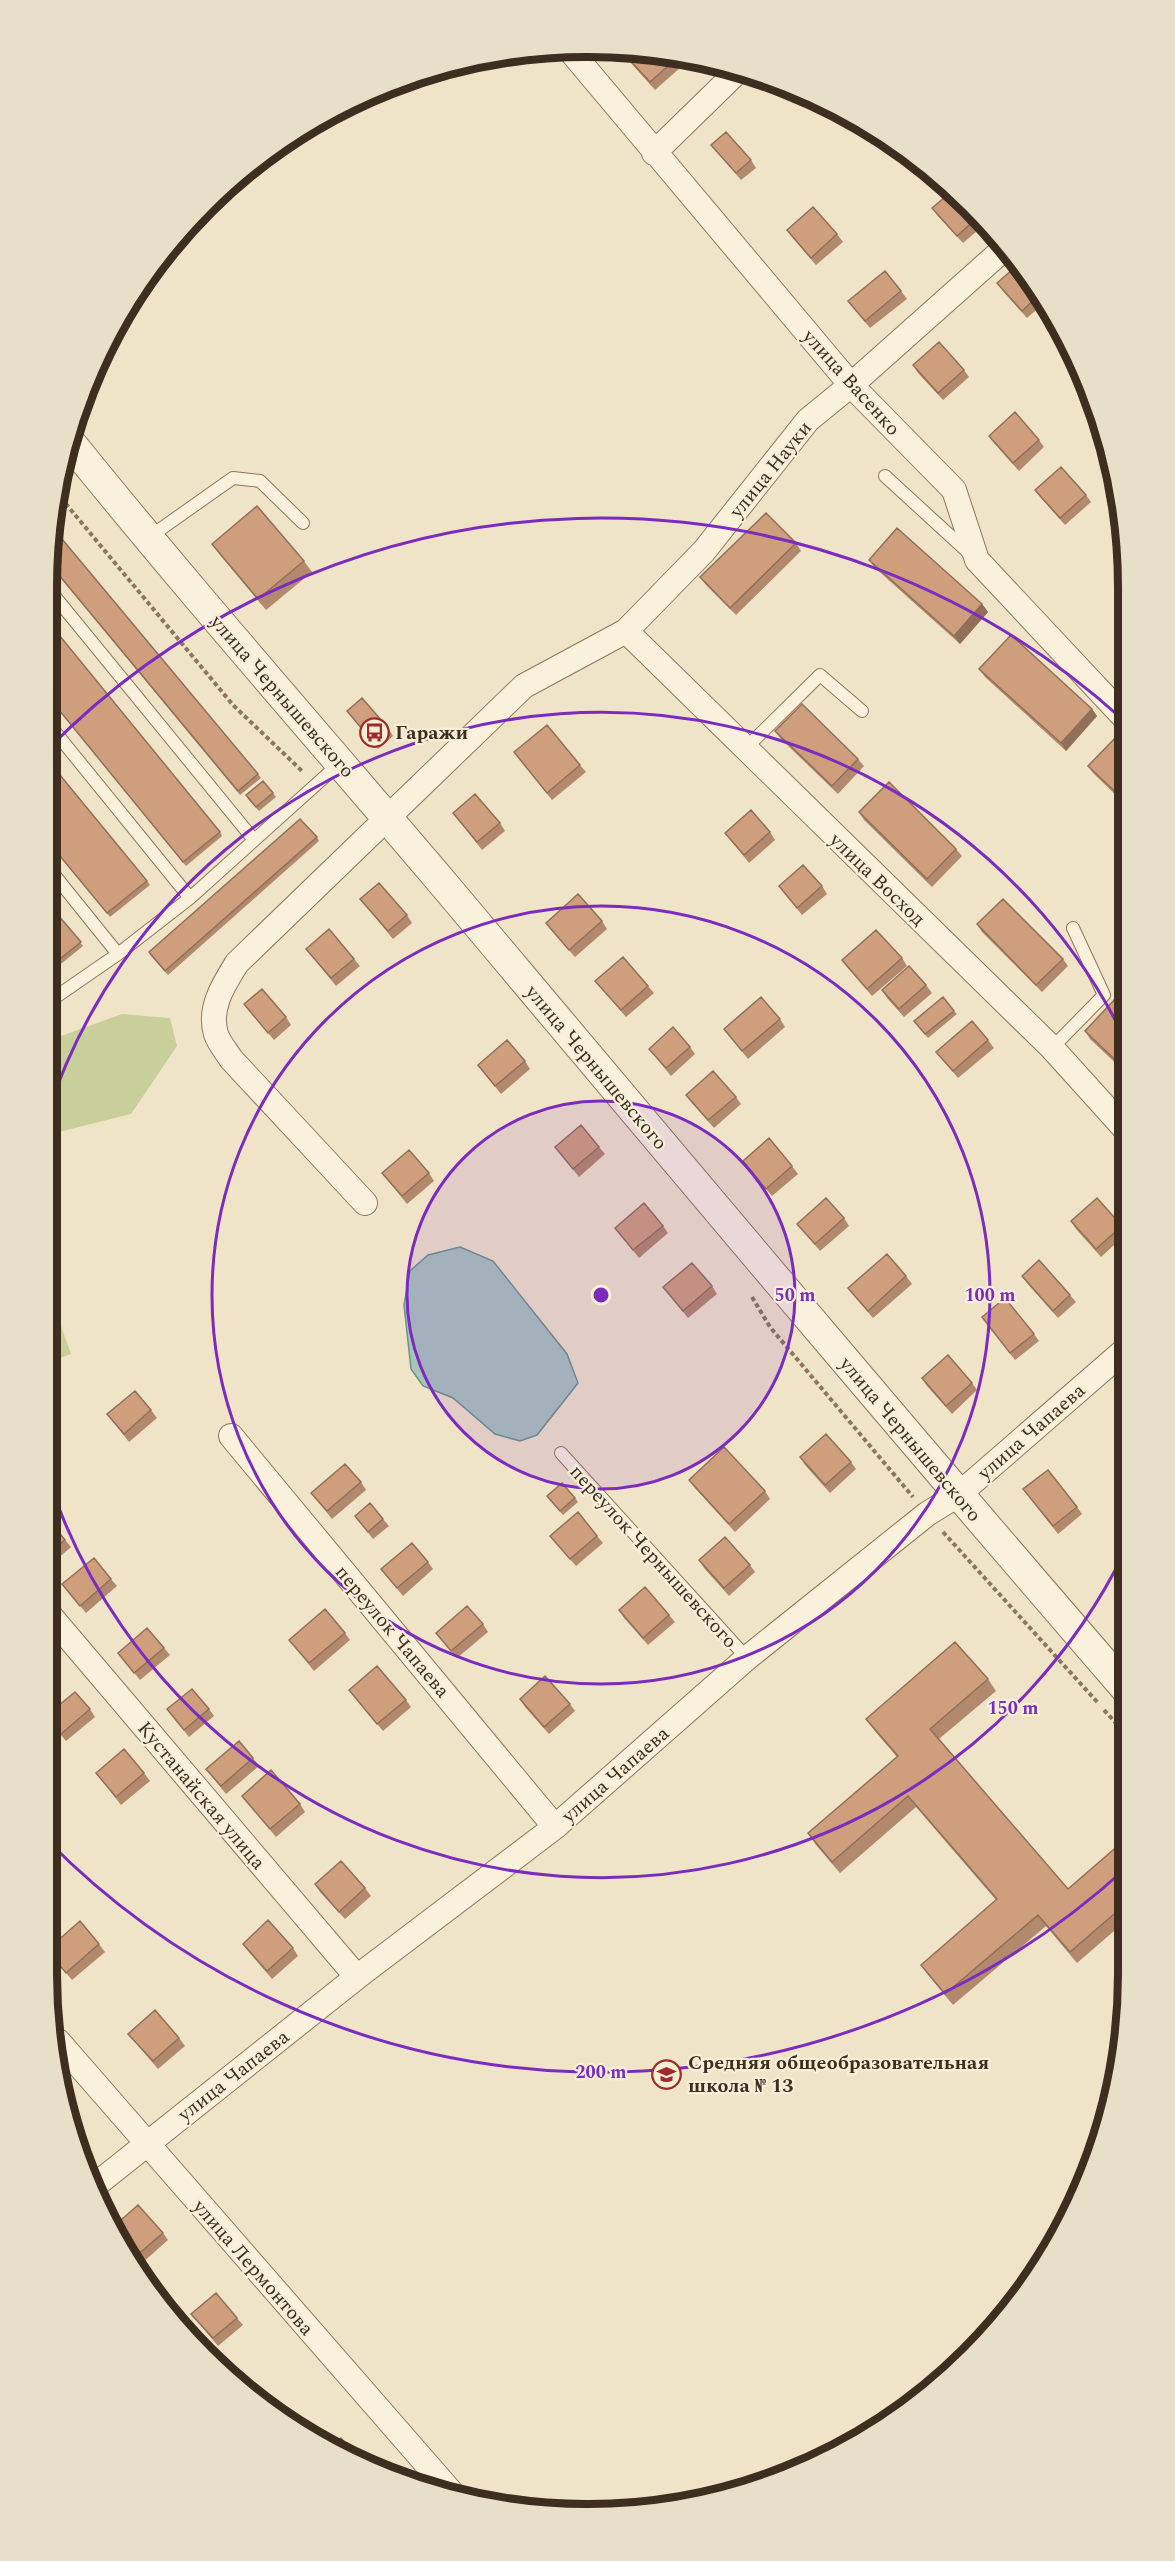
<svg xmlns="http://www.w3.org/2000/svg" width="1175" height="2561" font-family="Spectral,serif">
  <style>
    .green { fill: #c9cf9b }
    .water { fill: #a9c4bc; stroke: #6f938a; stroke-width: 1.5 }
    .lines { fill: none; stroke-linecap: round; stroke-linejoin: round }
    .service-casing { stroke: #8d765c; stroke-width: 14 }
    .minor-casing { stroke: #8d765c; stroke-width: 26 }
    .tertiary-casing { stroke: #8d765c; stroke-width: 32 }
    .path { stroke: #8d765c; stroke-width: 4; stroke-dasharray: 4.5 3; stroke-linecap: butt }
    .service { stroke: #faf1dc; stroke-width: 12 }
    .minor { stroke: #faf1dc; stroke-width: 24 }
    .tertiary { stroke: #faf1dc; stroke-width: 30 }
    .wall { fill: #b2896c }
    .shaded-wall { fill: #916f58 }
    .building { fill: #cf9f7d; stroke: #916f58; stroke-width: 1.5 }
    .ring { fill: none; stroke: #7b2cbf; stroke-width: 3 }
    .labels { text-anchor: middle; stroke-width: 4.5; stroke-linejoin: round; paint-order: stroke }
    .street-label { font-size: 20px; fill: #3d2e20; stroke: #f7eed8 }
    .poi-label { font-size: 20px; font-weight: bold; fill: #3d2e20; stroke: #f7eed8; text-anchor: start }
    .rim { fill: none; stroke: #3d2e20; stroke-width: 8 }
    .centre { fill: #7b2cbf; stroke: #f7eed8; stroke-width: 3 }
    .ring-label { font-size: 18px; text-anchor: middle; font-weight: bold; fill: #7b2cbf; stroke: #f7eed8; stroke-width: 4.5; stroke-linejoin: round; paint-order: stroke }
  </style>
  <rect width="100%" height="100%" fill="#f0e4c8"/>
  <path class="green" d="M 122,1014 L 170,1018 L 177,1046 L 131,1114 L 47,1135 L 47,1041 Z
    M 47,1296 L 56,1312 L 71,1354 L 47,1363 Z"/>
  <path class="water" d="M 460,1247 L 493,1261 L 567,1354 L 578,1383 L 537,1435 L 520,1441 L 495,1434 L 453,1398 L 423,1386 L 411,1369 L 404,1305 L 410,1271 L 428,1255 Z"/>
  <g class="lines">
    <defs>
      <path id="service" d="M 885,476 L 969,553
        M 148,538 L 233,478 L 260,481 L 303,523
        M 47,587 L 254,840
        M 47,722 L 190,898
        M 745,749 L 820,675 L 862,711
        M 47,866 L 118,954
        M 47,1003 L 118,954 L 190,898 L 340,763
        M 1052,1048 L 1104,995 L 1073,928
        M 561,1453 L 747,1658"/>
      <path id="minor" d="M 568,48 L 851,385 L 954,490 L 977,560 L 1124,717
        M 654,153 L 738,71
        M 626,631 L 1052,1048 L 1126,1130
        M 365,1203 L 231,1059 C 226,1051 219,1043 216,1034 C 208,1008 224,984 237,963 L 524,686 L 626,631 L 704,551 L 808,420 L 851,385 L 1006,247
        M 231,1436 L 555,1827
        M 47,1612 L 357,1977
        M 58,2041 L 451,2492
        M 93,2187 L 357,1977 L 555,1827 L 747,1658 L 927,1514 L 958,1495 L 1126,1349"/>
      <path id="tertiary" d="M 69,441 C 190,591 317,735 441,881 C 669,1152 896,1423 1128,1691"/>
    </defs>
    <use href="#service" class="service-casing"/>
    <use href="#minor" class="minor-casing"/>
    <use href="#tertiary" class="tertiary-casing"/>
    <path class="path" d="M 56,492 L 233,705 L 303,772
      M 752,1297 L 770,1327 L 913,1497
      M 943,1532 L 1099,1704
      M 1104,1710 L 1128,1736"/>
    <use href="#service" class="service"/>
    <use href="#minor" class="minor"/>
    <use href="#tertiary" class="tertiary"/>
  </g>
  <path class="wall" d="M 625,55 L 676,59 L 681,67 L 655,90 L 630,62 Z
    M 711,145 L 751,160 L 756,168 L 741,180 Z
    M 951,192 L 984,225 L 963,243 L 938,216 L 932,208 Z
    M 787,230 L 837,234 L 843,242 L 816,265 L 792,237 Z
    M 1020,263 L 1043,304 L 1027,318 L 1003,291 L 997,283 Z
    M 901,291 L 907,299 L 870,328 L 848,301 Z
    M 913,365 L 964,370 L 969,377 L 943,400 L 918,373 Z
    M 989,436 L 1039,440 L 1044,447 L 1019,471 L 994,443 Z
    M 1035,490 L 1086,495 L 1091,502 L 1065,525 L 1041,498 Z
    M 796,543 L 801,551 L 736,615 L 706,585 L 700,577 Z
    M 212,544 L 304,561 L 312,572 L 266,610 L 220,555 Z
    M 869,560 L 982,604 L 988,612 L 960,644 L 874,567 Z
    M 49,564 L 258,774 L 261,778 L 240,795 Z
    M 979,669 L 1092,709 L 1097,716 L 1066,751 L 985,677 Z
    M 46,694 L 220,832 L 222,836 L 186,866 Z
    M 347,711 L 388,728 L 393,736 L 378,749 Z
    M 775,731 L 858,759 L 864,766 L 838,794 L 781,739 Z
    M 1125,737 L 1125,804 L 1093,773 L 1088,766 Z
    M 514,752 L 580,765 L 586,772 L 552,800 Z
    M 273,793 L 276,797 L 259,811 L 248,799 Z
    M 859,812 L 956,849 L 962,856 L 932,887 L 864,820 Z
    M 453,813 L 500,823 L 505,831 L 482,850 Z
    M 770,832 L 775,840 L 749,863 L 725,833 Z
    M 317,837 L 319,841 L 168,975 L 151,956 L 149,952 Z
    M 46,840 L 147,881 L 150,885 L 110,917 Z
    M 779,886 L 822,886 L 827,894 L 802,915 Z
    M 360,899 L 407,915 L 412,923 L 393,939 Z
    M 46,901 L 83,946 L 46,976 Z
    M 602,921 L 607,929 L 575,957 L 551,930 L 546,923 Z
    M 977,924 L 1063,959 L 1068,966 L 1042,992 L 982,932 Z
    M 306,949 L 354,959 L 360,966 L 336,986 Z
    M 902,958 L 907,966 L 872,996 L 847,967 L 842,960 Z
    M 595,981 L 648,986 L 654,993 L 626,1017 L 601,988 Z
    M 926,985 L 932,993 L 904,1017 L 887,998 L 882,990 Z
    M 244,1004 L 286,1017 L 291,1025 L 274,1040 Z
    M 954,1011 L 957,1014 L 928,1038 L 917,1025 Z
    M 1125,1011 L 1126,1073 L 1090,1039 L 1085,1031 Z
    M 780,1019 L 785,1027 L 748,1059 L 724,1029 Z
    M 988,1040 L 994,1048 L 958,1078 L 936,1052 Z
    M 690,1047 L 695,1054 L 671,1076 L 649,1049 Z
    M 525,1061 L 530,1069 L 501,1094 L 478,1065 Z
    M 686,1095 L 736,1097 L 741,1104 L 714,1128 L 691,1102 Z
    M 555,1147 L 599,1147 L 605,1154 L 579,1177 Z
    M 743,1161 L 792,1166 L 798,1174 L 772,1196 Z
    M 382,1173 L 429,1173 L 434,1181 L 407,1204 Z
    M 844,1218 L 849,1226 L 820,1251 L 797,1224 Z
    M 1071,1221 L 1122,1226 L 1126,1232 L 1126,1234 L 1101,1257 L 1076,1229 Z
    M 663,1226 L 668,1233 L 639,1258 L 615,1228 Z
    M 906,1276 L 912,1284 L 873,1318 L 854,1296 L 848,1288 Z
    M 1022,1276 L 1070,1295 L 1076,1302 L 1058,1318 L 1027,1283 Z
    M 712,1286 L 717,1294 L 688,1318 L 663,1287 Z
    M 982,1317 L 1034,1334 L 1039,1341 L 1015,1360 Z
    M 922,1378 L 972,1383 L 977,1390 L 952,1414 L 927,1386 Z
    M 151,1410 L 157,1418 L 129,1442 L 107,1414 Z
    M 800,1457 L 851,1462 L 856,1469 L 830,1493 L 805,1465 Z
    M 689,1480 L 765,1491 L 770,1499 L 735,1532 L 694,1487 Z
    M 361,1482 L 366,1490 L 332,1519 L 311,1493 Z
    M 1023,1489 L 1077,1507 L 1082,1514 L 1058,1534 Z
    M 575,1498 L 578,1502 L 563,1515 L 550,1500 Z
    M 355,1516 L 383,1519 L 389,1526 L 373,1539 Z
    M 46,1531 L 65,1540 L 71,1547 L 47,1568 Z
    M 550,1536 L 597,1536 L 603,1543 L 576,1566 Z
    M 699,1560 L 750,1565 L 755,1572 L 729,1596 L 704,1568 Z
    M 428,1562 L 433,1569 L 403,1596 L 381,1569 Z
    M 111,1579 L 117,1586 L 86,1613 L 62,1584 Z
    M 619,1610 L 669,1615 L 675,1622 L 648,1645 L 624,1618 Z
    M 483,1624 L 488,1632 L 457,1658 L 436,1633 Z
    M 345,1633 L 350,1640 L 314,1671 L 289,1640 Z
    M 164,1648 L 170,1655 L 140,1680 L 118,1653 Z
    M 988,1679 L 996,1691 L 939,1739 L 1068,1889 L 1128,1840 L 1128,1919 L 1077,1963 L 1046,1926 L 953,2005 L 929,1976 L 921,1965 L 996,1900 L 916,1807 L 840,1873 L 816,1845 L 808,1833 L 897,1757 L 874,1730 L 866,1719 Z
    M 349,1690 L 406,1700 L 411,1707 L 383,1731 Z
    M 520,1699 L 570,1704 L 575,1711 L 549,1734 L 525,1707 Z
    M 90,1709 L 95,1717 L 66,1741 L 46,1717 Z
    M 167,1709 L 209,1709 L 214,1716 L 189,1737 Z
    M 253,1758 L 259,1766 L 226,1794 L 206,1769 Z
    M 96,1773 L 144,1773 L 150,1781 L 121,1805 Z
    M 242,1796 L 300,1804 L 305,1812 L 276,1837 Z
    M 315,1884 L 365,1888 L 371,1896 L 345,1919 L 320,1892 Z
    M 99,1944 L 105,1952 L 72,1980 L 47,1950 Z
    M 243,1944 L 293,1948 L 298,1956 L 272,1979 L 248,1951 Z
    M 128,2034 L 179,2038 L 185,2046 L 158,2069 Z
    M 72,2126 L 79,2136 L 74,2140 Z
    M 112,2228 L 163,2233 L 168,2240 L 142,2263 L 117,2236 Z
    M 191,2314 L 237,2318 L 243,2325 L 218,2346 Z"/>
  <path class="shaded-wall" d="M 982,604 L 988,612 L 960,644 L 954,636 Z
    M 1092,709 L 1097,716 L 1066,751 L 1061,743 Z"/>
  <path class="building" d="M 630,51 L 672,55 L 676,59 L 650,82 L 625,55 Z
    M 726,132 L 751,160 L 736,173 L 711,145 Z
    M 951,192 L 977,218 L 957,236 L 932,208 Z
    M 813,207 L 837,234 L 811,258 L 787,230 Z
    M 1020,263 L 1038,296 L 1022,311 L 997,283 Z
    M 885,271 L 901,291 L 865,321 L 848,301 Z
    M 939,342 L 964,370 L 938,393 L 913,365 Z
    M 1015,412 L 1039,440 L 1013,463 L 989,436 Z
    M 1061,467 L 1086,495 L 1060,518 L 1035,490 Z
    M 257,506 L 304,561 L 258,599 L 212,544 Z
    M 766,513 L 796,543 L 730,608 L 700,577 Z
    M 52,527 L 258,774 L 238,791 L 49,563 Z
    M 897,528 L 982,604 L 954,636 L 869,560 Z
    M 46,619 L 220,832 L 183,862 L 46,694 Z
    M 1011,635 L 1092,709 L 1061,743 L 979,669 Z
    M 362,698 L 388,728 L 373,742 L 347,711 Z
    M 802,704 L 858,759 L 832,786 L 775,731 Z
    M 547,725 L 580,765 L 547,793 L 514,752 Z
    M 1120,733 L 1125,737 L 1125,801 L 1088,766 Z
    M 46,758 L 147,881 L 107,913 L 46,839 Z
    M 263,781 L 273,793 L 256,807 L 246,795 Z
    M 889,782 L 956,849 L 927,879 L 859,812 Z
    M 475,794 L 500,823 L 477,842 L 453,813 Z
    M 751,810 L 770,832 L 744,855 L 725,833 Z
    M 300,819 L 317,837 L 165,971 L 149,952 Z
    M 803,865 L 822,886 L 797,908 L 779,886 Z
    M 379,883 L 407,915 L 388,931 L 360,899 Z
    M 578,894 L 602,921 L 569,950 L 546,923 Z
    M 1003,899 L 1063,959 L 1036,985 L 977,924 Z
    M 46,901 L 81,942 L 46,970 Z
    M 329,929 L 354,959 L 331,978 L 306,949 Z
    M 876,930 L 902,958 L 867,989 L 842,960 Z
    M 623,957 L 648,986 L 621,1010 L 595,981 Z
    M 909,966 L 926,985 L 899,1009 L 882,990 Z
    M 262,989 L 286,1017 L 268,1033 L 244,1004 Z
    M 761,997 L 780,1019 L 742,1051 L 724,1029 Z
    M 943,997 L 954,1011 L 925,1034 L 914,1021 Z
    M 1114,1000 L 1125,1011 L 1126,1070 L 1085,1031 Z
    M 972,1021 L 988,1040 L 953,1071 L 936,1052 Z
    M 673,1027 L 690,1047 L 666,1068 L 649,1049 Z
    M 507,1040 L 525,1061 L 495,1086 L 478,1065 Z
    M 713,1071 L 736,1097 L 708,1120 L 686,1095 Z
    M 581,1125 L 599,1147 L 573,1169 L 555,1147 Z
    M 769,1138 L 792,1166 L 766,1189 L 743,1161 Z
    M 409,1150 L 429,1173 L 402,1196 L 382,1173 Z
    M 1126,1192 L 1126,1208 L 1118,1199 Z
    M 826,1198 L 844,1218 L 815,1244 L 797,1224 Z
    M 1097,1198 L 1122,1226 L 1096,1249 L 1071,1221 Z
    M 644,1203 L 663,1226 L 633,1250 L 615,1228 Z
    M 887,1254 L 906,1276 L 868,1311 L 848,1288 Z
    M 1039,1260 L 1070,1295 L 1053,1311 L 1022,1276 Z
    M 692,1263 L 712,1286 L 683,1311 L 663,1287 Z
    M 1005,1298 L 1034,1334 L 1010,1353 L 982,1317 Z
    M 948,1355 L 972,1383 L 946,1406 L 922,1378 Z
    M 135,1391 L 151,1410 L 124,1434 L 107,1414 Z
    M 826,1434 L 851,1462 L 825,1485 L 800,1457 Z
    M 724,1447 L 765,1491 L 729,1524 L 689,1480 Z
    M 345,1464 L 361,1482 L 327,1511 L 311,1493 Z
    M 1048,1470 L 1077,1507 L 1053,1526 L 1023,1489 Z
    M 562,1483 L 575,1498 L 560,1511 L 547,1496 Z
    M 370,1503 L 383,1519 L 368,1532 L 355,1516 Z
    M 578,1512 L 597,1536 L 570,1559 L 550,1536 Z
    M 53,1525 L 65,1540 L 46,1556 L 46,1531 Z
    M 725,1537 L 750,1565 L 724,1588 L 699,1560 Z
    M 412,1543 L 428,1562 L 397,1588 L 381,1569 Z
    M 94,1558 L 111,1579 L 80,1606 L 62,1584 Z
    M 645,1587 L 669,1615 L 643,1638 L 619,1610 Z
    M 1127,1597 L 1127,1606 L 1123,1601 Z
    M 467,1606 L 483,1624 L 451,1651 L 436,1633 Z
    M 325,1609 L 345,1633 L 309,1663 L 289,1640 Z
    M 147,1628 L 164,1648 L 134,1673 L 118,1653 Z
    M 955,1642 L 988,1679 L 930,1729 L 1068,1889 L 1127,1838 L 1128,1840 L 1128,1902 L 1070,1952 L 1038,1915 L 945,1994 L 921,1965 L 997,1899 L 908,1796 L 832,1862 L 808,1833 L 898,1756 L 866,1719 Z
    M 377,1666 L 406,1700 L 377,1724 L 349,1690 Z
    M 545,1676 L 570,1704 L 544,1727 L 520,1699 Z
    M 192,1689 L 209,1709 L 184,1730 L 167,1709 Z
    M 75,1692 L 90,1709 L 61,1734 L 46,1716 Z
    M 239,1741 L 253,1758 L 221,1786 L 206,1769 Z
    M 124,1749 L 144,1773 L 116,1797 L 96,1773 Z
    M 271,1770 L 300,1804 L 270,1829 L 242,1796 Z
    M 341,1861 L 365,1888 L 339,1912 L 315,1884 Z
    M 268,1920 L 293,1948 L 267,1971 L 243,1944 Z
    M 80,1921 L 99,1944 L 66,1973 L 47,1950 Z
    M 155,2010 L 179,2038 L 153,2061 L 128,2034 Z
    M 138,2205 L 163,2233 L 136,2256 L 112,2228 Z
    M 216,2293 L 237,2318 L 213,2338 L 191,2314 Z
    M 341,2438 L 357,2457 L 331,2447 Z"/>
  <circle cx="601" cy="1295" r="194" fill="#7b2cbf" fill-opacity=".12"/>
  <g class="ring">
    <circle cx="601" cy="1295" r="194"/>
    <circle cx="601" cy="1295" r="389"/>
    <path d="M1125 1551A583 583 0 0 1 47 1475M47 1115A583 583 0 0 1 1125 1039"/>
    <path d="M1126 1868A777 777 0 0 1 47 1840M47 750A777 777 0 0 1 1121 718"/>
  </g>
  <defs>
    <symbol id="bus-ring" viewBox="-11 -11 22 22"><circle r="9.5" fill="#f7eed8" stroke="#9e2a2b" stroke-width="1.5"/><path d="M-5-6H5V4H4V6H2V4H-2V6H-4V4H-5ZM-3.5-4V0h7V-4ZM-3.5 1.2v1.5H-2V1.2ZM2 1.2v1.5H3.5V1.2Z" fill="#9e2a2b"/></symbol>
    <symbol id="school-ring" viewBox="-11 -11 22 22"><circle r="9.5" fill="#f7eed8" stroke="#9e2a2b" stroke-width="1.5"/><path d="M0-5L7-2L0 1L-7-2ZM-4 1L0 2.5L4 1V4Q0 6-4 4Z" fill="#9e2a2b"/></symbol>
  </defs>
  <g fill-rule="evenodd">
    <use href="#bus-ring" x="358" y="716" width="33" height="33"/>
    <use href="#school-ring" x="650" y="2058" width="33" height="33"/>
  </g>
  <g class="labels">
    <g class="street-label">
      <text transform="translate(852 382) rotate(48)" y="7">улица Васенко</text>
      <text transform="translate(770 469) rotate(-51)" y="7">улица Науки</text>
      <text transform="translate(283 696) rotate(49)" y="7">улица Чернышевского</text>
      <text transform="translate(878 879) rotate(44)" y="7">улица Восход</text>
      <text transform="translate(597 1067) rotate(50)" y="7">улица Чернышевского</text>
      <text transform="translate(1031 1431) rotate(-41)" y="7">улица Чапаева</text>
      <text transform="translate(911 1439) rotate(50)" y="7">улица Чернышевского</text>
      <text transform="translate(654 1556) rotate(48)" y="7">переулок Чернышевского</text>
      <text transform="translate(393 1631) rotate(50)" y="7">переулок Чапаева</text>
      <text transform="translate(615 1774) rotate(-41)" y="7">улица Чапаева</text>
      <text transform="translate(202 1795) rotate(50)" y="7">Кустанайская улица</text>
      <text transform="translate(233 2075) rotate(-38)" y="7">улица Чапаева</text>
      <text transform="translate(254 2267) rotate(49)" y="7">улица Лермонтова</text>
    </g>
    <g class="poi-label">
      <text x="395" y="739">Гаражи</text>
      <text x="688" y="2069">Средняя общеобразовательная<tspan x="688" dy="23">школа № 13</tspan></text>
    </g>
  </g>
  <path d="M0 0H1175V2561H0ZM587 57H588A530 530 0 0 1 1118 587V1974A530 530 0 0 1 588 2504H587A530 530 0 0 1 57 1974V587A530 530 0 0 1 587 57Z" fill="#e8dfc9" fill-rule="evenodd"/>
  <path class="rim" d="M587 57H588A530 530 0 0 1 1118 587V1974A530 530 0 0 1 588 2504H587A530 530 0 0 1 57 1974V587A530 530 0 0 1 587 57Z"/>
  <circle cx="601" cy="1295" r="9" class="centre"/>
  <g class="ring-label">
    <text x="795" y="1301">50 m</text>
    <text x="990" y="1301">100 m</text>
    <text x="1013" y="1714">150 m</text>
    <text x="601" y="2078">200 m</text>
  </g>
</svg>
